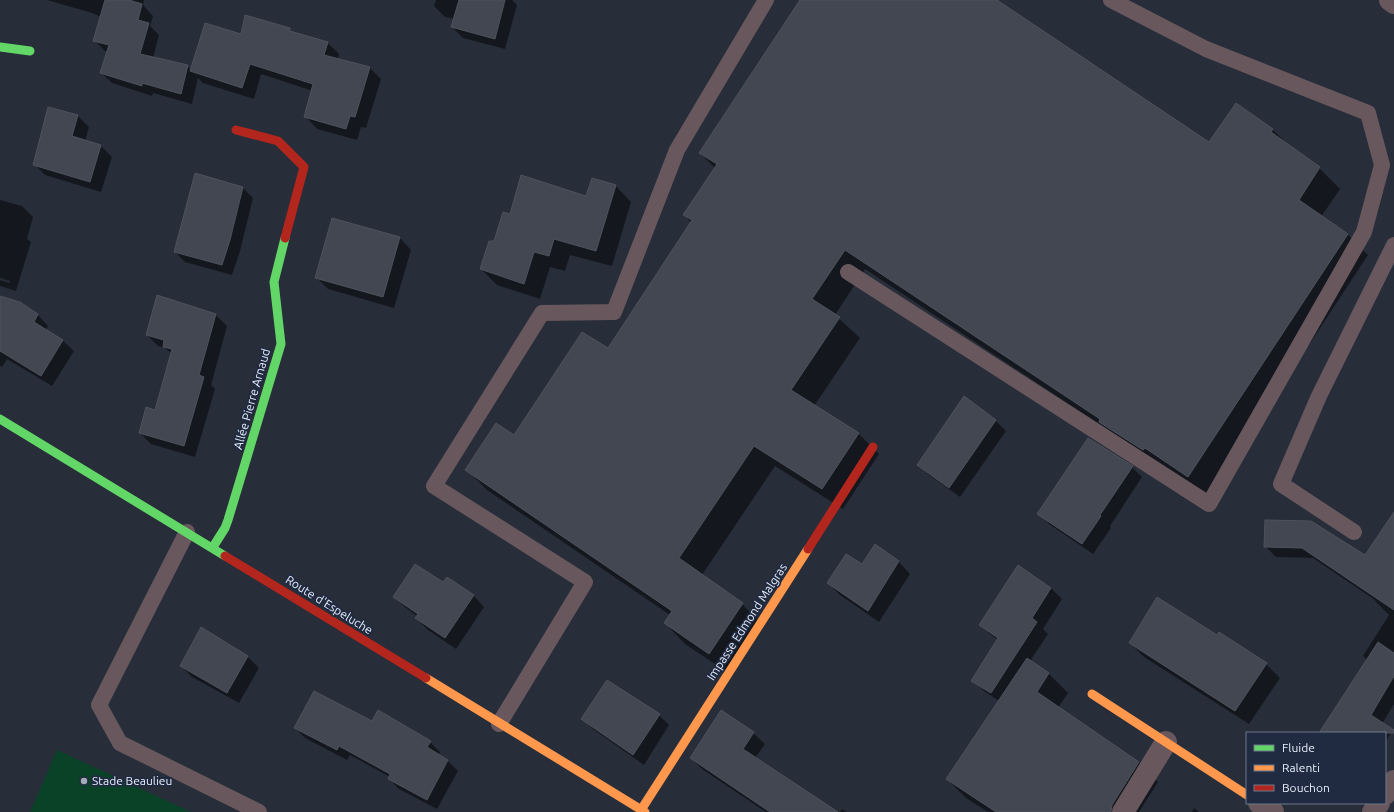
<svg xmlns="http://www.w3.org/2000/svg" width="1394" height="812" font-family="Ubuntu,sans-serif">
  <style>
    .green { fill: #0a4228 }
    .shadow { fill: #0007 }
    .building { fill: #424751; stroke: #4d525d }
    .lines { fill: none; stroke-linecap: round; stroke-linejoin: round }
    .lane { stroke: #68585d; stroke-width: 16 }
    .street { stroke: #68585d; stroke-width: 22 }
    .fast { stroke: #63d668; stroke-width: 9 }
    .slow { stroke: #ff974d; stroke-width: 9 }
    .jam { stroke: #b3261e; stroke-width: 9 }
    .poi-dot { fill: #a3aab8; stroke: #202a40; stroke-width: 1.5 }
    .labels { text-anchor: middle; stroke-width: 3.5; stroke-linejoin: round; paint-order: stroke }
    .street-label { font-size: 12px; fill: #e6eefc; stroke: #202a40 }
    .poi-label { font-size: 12px; fill: #e6eefc; stroke: #202a40; text-anchor: start }
  </style>
  <rect width="100%" height="100%" fill="#272d39"/>
  <path class="green" d="M 57,750 L 191,812 L 30,812 Z"/>
  <path class="shadow" d="M 47,0 L 144,0 L 143,5 L 153,16 L 150,26 L 159,35 L 153,58 L 187,66 L 192,70 L 241,35 L 290,29 L 294,34 L 328,43 L 339,54 L 338,59 L 370,68 L 381,79 L 366,128 L 361,127 L 357,140 L 317,129 L 306,117 L 313,91 L 261,74 L 254,99 L 203,83 L 198,78 L 192,104 L 153,93 L 152,96 L 112,83 L 101,73 L 107,52 L 105,51 L 94,40 L 101,17 L 92,13 Z
    M 436,0 L 512,0 L 517,5 L 505,49 L 463,38 L 452,27 L 455,19 L 445,17 L 434,6 Z
    M 801,0 L 995,0 L 1209,143 L 1237,104 L 1273,130 L 1292,148 L 1319,168 L 1340,189 L 1321,217 L 1347,234 L 1368,255 L 1209,497 L 865,269 L 835,315 L 860,338 L 814,406 L 859,434 L 879,454 L 843,509 L 775,466 L 702,575 L 742,604 L 762,624 L 730,674 L 685,644 L 665,623 L 670,615 L 487,490 L 467,470 L 515,437 L 609,350 L 692,223 L 684,215 L 715,168 L 700,153 Z
    M 78,116 L 89,127 L 85,141 L 101,146 L 112,157 L 101,192 L 45,175 L 34,164 Z
    M 616,186 L 631,202 L 612,266 L 570,255 L 565,271 L 550,267 L 540,299 L 497,285 L 481,269 L 510,216 L 586,197 Z
    M 243,188 L 253,198 L 240,251 L 232,275 L 185,262 L 175,252 Z
    M 0,200 L 22,206 L 33,217 L 27,239 L 31,242 L 16,291 L 0,286 L 0,280 L 10,283 L 10,281 L 0,278 Z
    M 333,219 L 400,238 L 411,250 L 394,308 L 328,289 L 316,277 Z
    M 0,297 L 38,315 L 48,326 L 46,330 L 63,341 L 74,351 L 52,386 L 7,359 L 2,367 L 0,366 Z
    M 216,315 L 227,326 L 211,385 L 215,389 L 195,457 L 151,444 L 140,433 L 156,411 L 172,354 L 165,348 L 158,346 L 147,335 Z
    M 964,398 L 996,421 L 1006,431 L 960,497 L 929,475 L 919,465 Z
    M 1132,467 L 1142,477 L 1110,526 L 1111,528 L 1093,554 L 1049,524 L 1039,513 Z
    M 1266,521 L 1365,556 L 1394,559 L 1394,704 L 1382,724 L 1391,733 L 1385,742 L 1385,733 L 1321,733 L 1367,660 L 1363,656 L 1389,615 L 1376,602 L 1375,600 L 1313,558 L 1276,557 L 1265,546 Z
    M 875,546 L 899,562 L 910,574 L 879,622 L 840,595 L 828,583 L 862,565 Z
    M 1018,567 L 1051,588 L 1062,599 L 1043,629 L 1048,634 L 1030,661 L 1049,674 L 1068,693 L 1058,708 L 1139,762 L 1158,782 L 1139,812 L 988,812 L 966,798 L 947,779 L 999,701 L 984,691 L 973,680 L 998,640 L 991,635 L 980,625 Z
    M 443,584 L 473,595 L 484,607 L 456,649 L 428,630 L 416,618 L 417,616 L 406,608 L 394,597 Z
    M 201,629 L 248,657 L 259,668 L 239,703 L 192,677 L 181,666 Z
    M 1217,636 L 1266,664 L 1280,678 L 1249,724 L 1144,657 L 1130,643 Z
    M 659,715 L 669,725 L 644,765 L 593,729 L 583,719 Z
    M 373,722 L 430,742 L 440,752 L 439,755 L 448,761 L 458,771 L 437,809 L 399,789 L 389,779 L 390,777 L 350,755 L 347,760 L 305,738 L 295,728 Z
    M 753,733 L 765,744 L 755,758 L 836,812 L 766,812 L 702,769 L 691,758 Z
    M 1194,808 L 1199,812 L 1192,812 Z
    M 842,809 L 847,812 L 840,812 Z"/>
  <path class="building" d="M 105,0 L 129,0 L 142,4 L 138,20 L 149,23 L 140,54 L 188,65 L 181,94 L 142,83 L 142,86 L 100,73 L 109,45 L 93,41 Z
    M 459,0 L 505,0 L 495,39 L 451,27 Z
    M 800,0 L 997,0 L 1209,142 L 1236,103 L 1273,129 L 1271,132 L 1320,167 L 1299,200 L 1348,234 L 1188,477 L 1145,448 L 1143,450 L 1099,422 L 1100,419 L 845,250 L 812,299 L 840,317 L 791,390 L 859,433 L 822,489 L 754,446 L 679,558 L 743,603 L 709,654 L 664,623 L 672,611 L 465,470 L 496,423 L 514,435 L 582,332 L 608,348 L 692,220 L 683,215 L 717,164 L 699,153 Z
    M 245,15 L 290,28 L 290,31 L 328,42 L 324,55 L 370,67 L 355,117 L 350,116 L 346,129 L 304,117 L 313,84 L 250,64 L 242,88 L 190,71 L 205,23 L 241,34 Z
    M 48,107 L 78,115 L 72,136 L 101,145 L 90,182 L 33,165 Z
    M 195,173 L 243,187 L 230,240 L 222,265 L 174,252 Z
    M 521,175 L 586,196 L 592,178 L 616,185 L 596,251 L 554,239 L 549,256 L 534,252 L 524,284 L 480,269 L 489,241 L 494,241 L 503,212 L 510,214 Z
    M 332,218 L 400,237 L 383,297 L 315,278 Z
    M 157,295 L 216,314 L 199,375 L 204,377 L 184,446 L 139,433 L 146,407 L 155,410 L 172,349 L 163,347 L 164,340 L 146,335 Z
    M 0,296 L 20,302 L 38,314 L 34,322 L 63,340 L 41,376 L 0,351 Z
    M 964,396 L 996,420 L 949,488 L 917,465 Z
    M 1088,438 L 1133,466 L 1100,515 L 1101,516 L 1082,544 L 1037,514 Z
    M 1394,512 L 1394,610 L 1302,548 L 1264,547 L 1265,520 L 1311,521 L 1365,555 Z
    M 875,544 L 899,561 L 868,611 L 827,583 L 846,554 L 862,564 Z
    M 415,564 L 443,582 L 447,577 L 474,595 L 445,638 L 415,618 L 418,614 L 393,597 Z
    M 1018,565 L 1051,588 L 1032,618 L 1037,622 L 991,693 L 971,681 L 998,638 L 979,625 Z
    M 1157,597 L 1217,635 L 1219,632 L 1267,663 L 1235,711 L 1129,643 Z
    M 201,627 L 248,656 L 227,693 L 180,666 Z
    M 1378,642 L 1394,653 L 1394,676 L 1371,715 L 1394,730 L 1394,733 L 1319,733 Z
    M 1027,658 L 1049,673 L 1037,692 L 1139,762 L 1112,805 L 1111,812 L 996,812 L 946,779 Z
    M 607,680 L 660,714 L 633,755 L 581,719 Z
    M 314,691 L 372,721 L 378,710 L 431,741 L 427,747 L 448,760 L 427,800 L 388,779 L 390,774 L 339,746 L 337,750 L 294,728 Z
    M 721,710 L 754,732 L 743,749 L 838,812 L 770,812 L 690,758 Z"/>
  <g class="lines">
    <path class="lane" d="M 848,272 L 1209,504 L 1364,232 L 1382,165 L 1368,113 L 1206,49 L 1111,0
      M 187,532 L 99,705 L 120,743 L 259,812
      M 1354,532 L 1281,484 L 1319,396 L 1394,245
      M 499,724 L 585,582 L 434,486 L 542,313 L 614,312 L 677,150 L 766,0"/>
    <path class="street" d="M 1390,0 L 1394,3
      M 1385,794 L 1394,781
      M 1259,803 L 1273,812
      M 1123,812 L 1166,742
      M 1373,812 L 1379,803"/>
    <path class="fast" d="M 0,47 L 30,51
      M 0,419 L 225,556
      M 213,547 L 225,528 L 228,520 L 281,344 L 274,282 L 285,238"/>
    <path class="slow" d="M 426,678 L 645,812
      M 1092,694 L 1247,795
      M 641,810 L 808,549"/>
    <path class="jam" d="M 236,130 L 278,141 L 304,167 L 285,238
      M 808,549 L 873,447
      M 225,556 L 426,678"/>
  </g>
  <circle class="poi-dot" cx="84" cy="781" r="4"/>
  <g class="labels">
    <g class="street-label">
      <text transform="translate(252 399) rotate(-74)" y="4">Allée Pierre Arnaud</text>
      <text transform="translate(329 605) rotate(32)" y="4">Route d'Espeluche</text>
      <text transform="translate(747 622) rotate(-57)" y="4">Impasse Edmond Malgras</text>
    </g>
    <g class="poi-label">
      <text x="92" y="785">Stade Beaulieu</text>
    </g>
  </g>
  <rect x="1246" y="732" width="140" height="72" fill="#202a40" stroke="#6f788b"/>
  <rect x="1254" y="745" width="20" height="6" fill="#63d668" stroke="#6f788b"/>
  <text x="1282" y="752" font-size="12" fill="#e6eefc">Fluide</text>
  <rect x="1254" y="765" width="20" height="6" fill="#ff974d" stroke="#6f788b"/>
  <text x="1282" y="772" font-size="12" fill="#e6eefc">Ralenti</text>
  <rect x="1254" y="785" width="20" height="6" fill="#b3261e" stroke="#6f788b"/>
  <text x="1282" y="792" font-size="12" fill="#e6eefc">Bouchon</text>
</svg>
